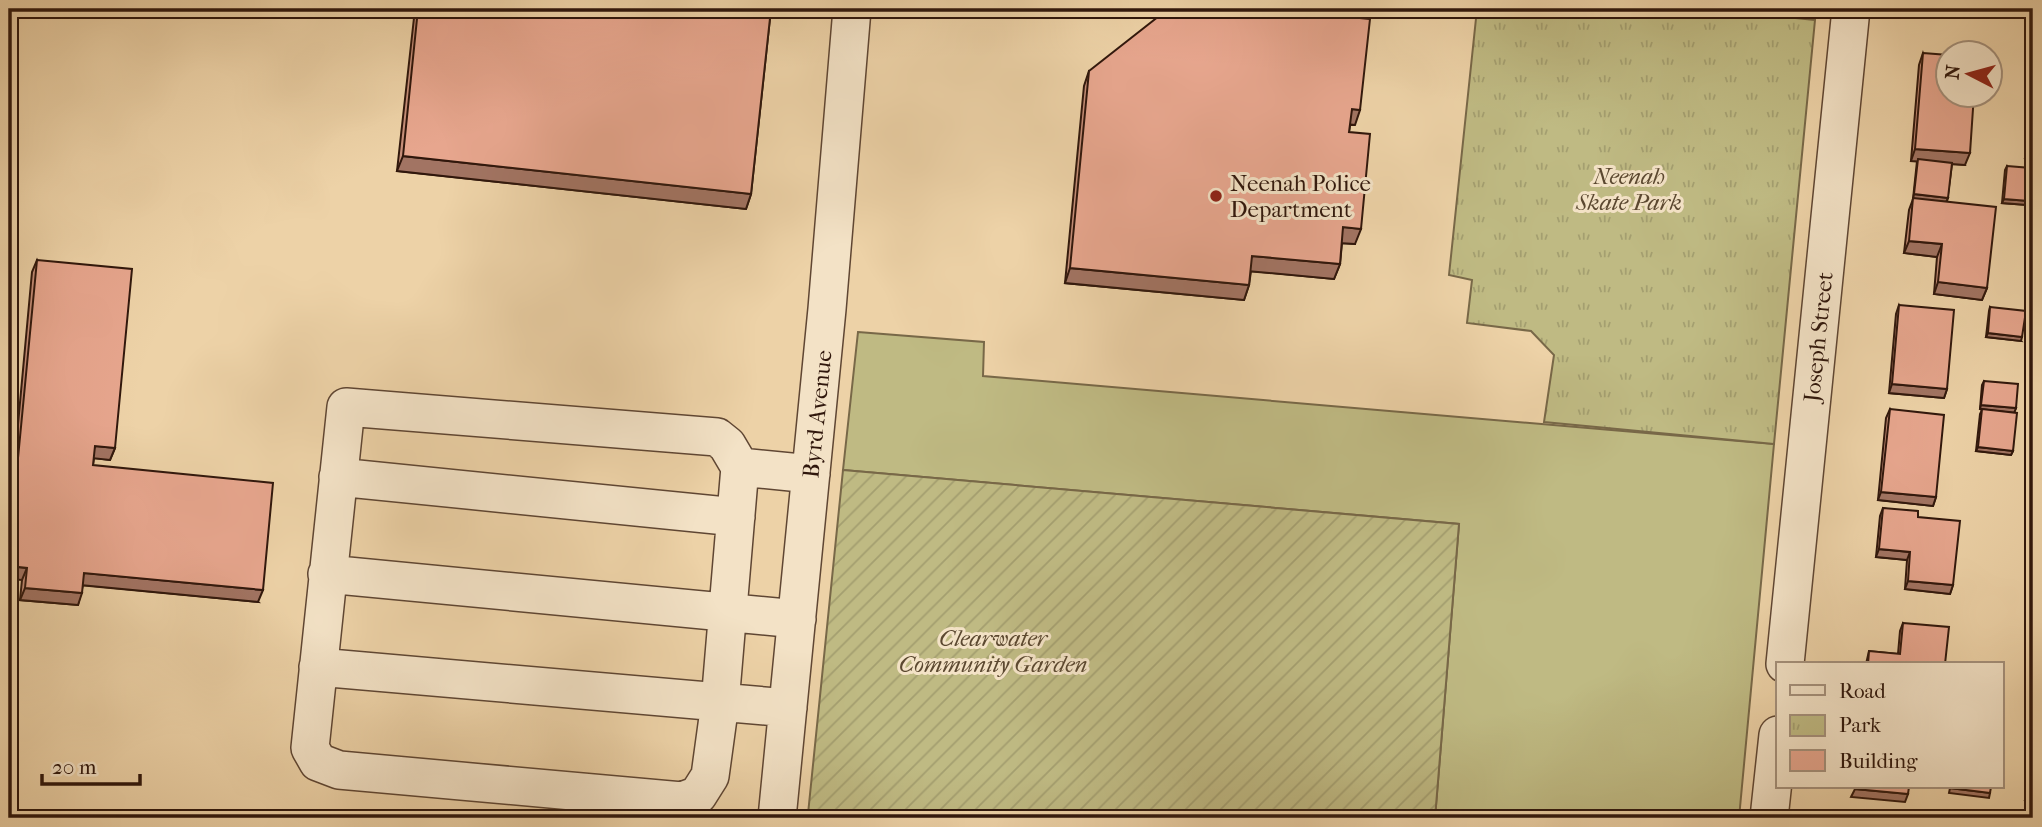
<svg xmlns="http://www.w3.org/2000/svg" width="2042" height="827" font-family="'IM FELL French Canon',serif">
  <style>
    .grass { fill: #bfba83; stroke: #786848; stroke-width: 2 }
    .park { fill: url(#park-tufts); stroke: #786848; stroke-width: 2 }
    .garden { fill: url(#garden-furrows); stroke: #786848; stroke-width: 2 }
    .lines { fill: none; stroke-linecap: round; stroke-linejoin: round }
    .minor-casing { stroke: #5f4633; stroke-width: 40 }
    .minor { stroke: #f3e2c6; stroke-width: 37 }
    .wall { fill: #c78f7a; stroke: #30170c; stroke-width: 2 }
    .shaded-wall { fill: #a27463; stroke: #30170c; stroke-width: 2 }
    .building { fill: #e7a68e; stroke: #30170c; stroke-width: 2 }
    .poi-dot { fill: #8f2418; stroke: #f3e2c6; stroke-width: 2.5 }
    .labels { text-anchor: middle; stroke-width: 6; stroke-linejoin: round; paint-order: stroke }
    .park-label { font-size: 23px; font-style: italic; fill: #5b4830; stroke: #f3e2c6 }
    .poi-label { font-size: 23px; fill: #30170c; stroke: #f3e2c6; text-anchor: start }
    .street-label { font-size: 23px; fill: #30170c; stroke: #f3e2c6 }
  </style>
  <defs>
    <pattern id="park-tufts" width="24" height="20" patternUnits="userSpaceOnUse" patternTransform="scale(1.75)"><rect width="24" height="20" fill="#bfba83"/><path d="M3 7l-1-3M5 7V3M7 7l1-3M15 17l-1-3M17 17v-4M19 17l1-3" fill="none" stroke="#a49f70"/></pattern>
    <pattern id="garden-furrows" width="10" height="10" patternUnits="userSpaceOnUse" patternTransform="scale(1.75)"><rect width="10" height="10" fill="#bfba83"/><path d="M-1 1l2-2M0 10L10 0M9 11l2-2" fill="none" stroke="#a49f70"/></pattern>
  </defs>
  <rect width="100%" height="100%" fill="#edd2a7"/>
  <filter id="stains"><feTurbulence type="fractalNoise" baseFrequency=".00286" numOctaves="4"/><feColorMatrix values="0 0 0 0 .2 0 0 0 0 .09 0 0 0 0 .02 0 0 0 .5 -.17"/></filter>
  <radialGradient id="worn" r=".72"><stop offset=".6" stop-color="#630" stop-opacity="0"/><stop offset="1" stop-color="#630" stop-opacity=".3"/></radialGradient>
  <path class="grass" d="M 858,332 L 984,342 L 983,376 L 1774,444 L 1739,818 L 1435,818 L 1459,524 L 843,470 Z"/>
  <path class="park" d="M 1477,9 L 1705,9 L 1815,20 L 1774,444 L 1544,422 L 1554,355 L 1531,331 L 1467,323 L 1472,280 L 1449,275 Z"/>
  <path class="garden" d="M 843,470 L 1459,524 L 1435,818 L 860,818 L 808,814 Z"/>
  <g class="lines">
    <defs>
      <path id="minor" d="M 346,407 L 717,437 L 727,445 L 740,467 L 720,703 L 710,776 L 698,795 L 682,801 L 339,770 L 318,762 L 310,748 Z
        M 740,467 L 811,474
        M 338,477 L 736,517
        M 327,574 L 797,619
        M 1785,664 L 1851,9
        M 318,667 L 788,708
        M 777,818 L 827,309 L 852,9
        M 1769,818 L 1778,735"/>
    </defs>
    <use href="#minor" class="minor-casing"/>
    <use href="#minor" class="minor"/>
  </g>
  <path class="wall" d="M 415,9 L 771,9 L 751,194 L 746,209 L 397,171 Z
    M 1923,53 L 1965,165 L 1952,164 L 1947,202 L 1987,288 L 1982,300 L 1934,294 L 1937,257 L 1904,253 L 1909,210 L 1913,199 L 1917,161 L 1911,161 L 1919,65 Z
    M 1089,71 L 1355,125 L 1350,125 L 1349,132 L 1355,244 L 1342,243 L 1340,264 L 1334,279 L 1251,271 L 1249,285 L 1244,300 L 1065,283 L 1084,86 Z
    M 2033,77 L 2033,159 L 2025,158 Z
    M 2007,166 L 2029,201 L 2027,205 L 2002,203 L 2005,170 Z
    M 37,260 L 115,448 L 110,460 L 94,458 L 93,465 L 258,602 L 83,585 L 78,605 L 20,600 L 22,580 L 15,457 L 32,272 Z
    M 1899,305 L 1947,389 L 1944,398 L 1889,393 L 1896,314 Z
    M 1990,307 L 2021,341 L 1986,337 L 1989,311 Z
    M 1984,381 L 2016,408 L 2014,413 L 2013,451 L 2011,455 L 1976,451 L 1980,414 L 1982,410 L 1980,409 L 1982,385 Z
    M 1890,409 L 1936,497 L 1933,506 L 1878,500 L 1886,418 Z
    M 1883,508 L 1918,517 L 1953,585 L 1950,594 L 1905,589 L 1907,560 L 1876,557 L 1880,516 Z
    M 1903,623 L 1945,664 L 1866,664 L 1869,651 L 1898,654 L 1900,631 Z
    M 2033,745 L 2033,801 L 2025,800 L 2030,753 Z"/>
  <path class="shaded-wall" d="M 1352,109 L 1360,110 L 1355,125 L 1346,124 Z
    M 2029,146 L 2033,146 L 2033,159 L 2025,158 Z
    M 1915,149 L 1970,153 L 1965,165 L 1911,161 Z
    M 403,156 L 751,194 L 746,209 L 397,171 Z
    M 1914,194 L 1948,198 L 1946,202 L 1913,199 Z
    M 2004,199 L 2029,201 L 2027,205 L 2002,203 Z
    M 1343,227 L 1361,229 L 1355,244 L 1338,243 Z
    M 1909,241 L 1942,244 L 1937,257 L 1904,253 Z
    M 1252,256 L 1340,264 L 1334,279 L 1247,271 Z
    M 1070,268 L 1249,285 L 1244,300 L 1065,283 Z
    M 1938,282 L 1987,288 L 1982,300 L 1934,294 Z
    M 1988,333 L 2022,337 L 2021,341 L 1986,337 Z
    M 1892,384 L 1947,389 L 1944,398 L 1889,393 Z
    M 1981,405 L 2016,408 L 2014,413 L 1980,409 Z
    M 95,446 L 115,448 L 110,460 L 91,458 Z
    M 1978,447 L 2013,451 L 2011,455 L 1976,451 Z
    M 1881,492 L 1936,497 L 1933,506 L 1878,500 Z
    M 1879,549 L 1910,552 L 1907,560 L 1876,557 Z
    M 9,566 L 27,568 L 22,580 L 9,579 Z
    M 84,573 L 263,590 L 258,602 L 80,585 Z
    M 1908,581 L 1953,585 L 1950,594 L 1905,589 Z
    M 25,588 L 82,593 L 78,605 L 20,600 Z
    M 1950,788 L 1990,793 L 1989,798 L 1949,793 Z
    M 2030,788 L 2033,788 L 2033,801 L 2025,800 Z
    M 1855,789 L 1908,794 L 1905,802 L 1851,797 Z"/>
  <path class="building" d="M 418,9 L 771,9 L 751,194 L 403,156 Z
    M 1168,9 L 1268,9 L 1370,19 L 1360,110 L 1352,109 L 1349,132 L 1370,134 L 1361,229 L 1343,227 L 1340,264 L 1252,256 L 1249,285 L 1070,268 L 1089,71 Z
    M 1923,53 L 1948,55 L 1948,94 L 1974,94 L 1970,153 L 1915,149 Z
    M 2033,107 L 2033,146 L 2029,146 Z
    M 1918,159 L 1952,163 L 1948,198 L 1914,194 Z
    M 2007,166 L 2031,168 L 2029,201 L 2004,199 Z
    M 1913,198 L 1996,207 L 1987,288 L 1938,282 L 1942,244 L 1909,241 Z
    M 37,260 L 132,269 L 115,448 L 95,446 L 93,465 L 273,483 L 263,590 L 84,573 L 82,593 L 25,588 L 27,568 L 9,566 L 9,457 L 18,458 Z
    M 1899,305 L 1954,310 L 1947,389 L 1892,384 Z
    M 1990,307 L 2026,311 L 2022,337 L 1988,333 Z
    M 1984,381 L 2018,384 L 2016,408 L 1981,405 Z
    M 1890,409 L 1944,415 L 1936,497 L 1881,492 Z
    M 1982,409 L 2017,413 L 2013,451 L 1978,447 Z
    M 1883,508 L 1918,511 L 1918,517 L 1960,521 L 1953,585 L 1908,581 L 1910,552 L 1879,549 Z
    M 1903,623 L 1949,627 L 1945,664 L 1868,664 L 1869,651 L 1900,654 Z
    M 2033,755 L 2033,788 L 2030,788 Z
    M 1855,787 L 1909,787 L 1908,794 L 1855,789 Z
    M 1950,787 L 1991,787 L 1990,793 L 1950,788 Z
    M 1853,815 L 1888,818 L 1853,818 Z"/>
  <circle class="poi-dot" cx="1216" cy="196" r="7"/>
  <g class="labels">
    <g class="park-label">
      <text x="1629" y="184">Neenah<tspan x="1629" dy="26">Skate Park</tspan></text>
      <text x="993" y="646">Clearwater<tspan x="993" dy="26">Community Garden</tspan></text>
    </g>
    <g class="poi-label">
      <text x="1230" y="191">Neenah Police<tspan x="1230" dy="26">Department</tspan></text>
    </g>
    <g class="street-label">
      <text transform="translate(1818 337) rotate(-84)" y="8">Joseph Street</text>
      <text transform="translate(817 414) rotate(-84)" y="8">Byrd Avenue</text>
    </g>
  </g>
  <rect width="2042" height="827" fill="none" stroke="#edd2a7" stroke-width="35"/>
  <rect x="10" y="10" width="2021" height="806" fill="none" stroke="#30170c" stroke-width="3.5"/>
  <rect x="18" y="18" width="2007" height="792" fill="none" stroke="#30170c" stroke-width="2"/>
  <rect x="1776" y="662" width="228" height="126" fill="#f3e2c6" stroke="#a5917c" stroke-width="2"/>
  <rect x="1790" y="685" width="35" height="10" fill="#f3e2c6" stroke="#a5917c" stroke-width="2"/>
  <text x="1839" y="698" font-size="21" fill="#30170c">Road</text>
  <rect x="1790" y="715" width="35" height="21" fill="url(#park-tufts)" stroke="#a5917c" stroke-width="2"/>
  <text x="1839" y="732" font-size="21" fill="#30170c">Park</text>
  <rect x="1790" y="750" width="35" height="21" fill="#e7a68e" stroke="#a5917c" stroke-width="2"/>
  <text x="1839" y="768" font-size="21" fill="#30170c">Building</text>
  <g transform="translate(1969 74) rotate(276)"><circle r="33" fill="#f3e2c6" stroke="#a5917c" stroke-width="2"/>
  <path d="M0-5L12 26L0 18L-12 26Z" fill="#8f2418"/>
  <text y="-10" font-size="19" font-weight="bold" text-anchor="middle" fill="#30170c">N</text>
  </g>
  <path d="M42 774v10h98v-10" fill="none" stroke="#30170c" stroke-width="3.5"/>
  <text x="52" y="774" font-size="21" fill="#30170c" stroke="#f3e2c6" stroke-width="5" paint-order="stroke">20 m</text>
  <rect width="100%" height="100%" filter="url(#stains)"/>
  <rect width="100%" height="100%" fill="url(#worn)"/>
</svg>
